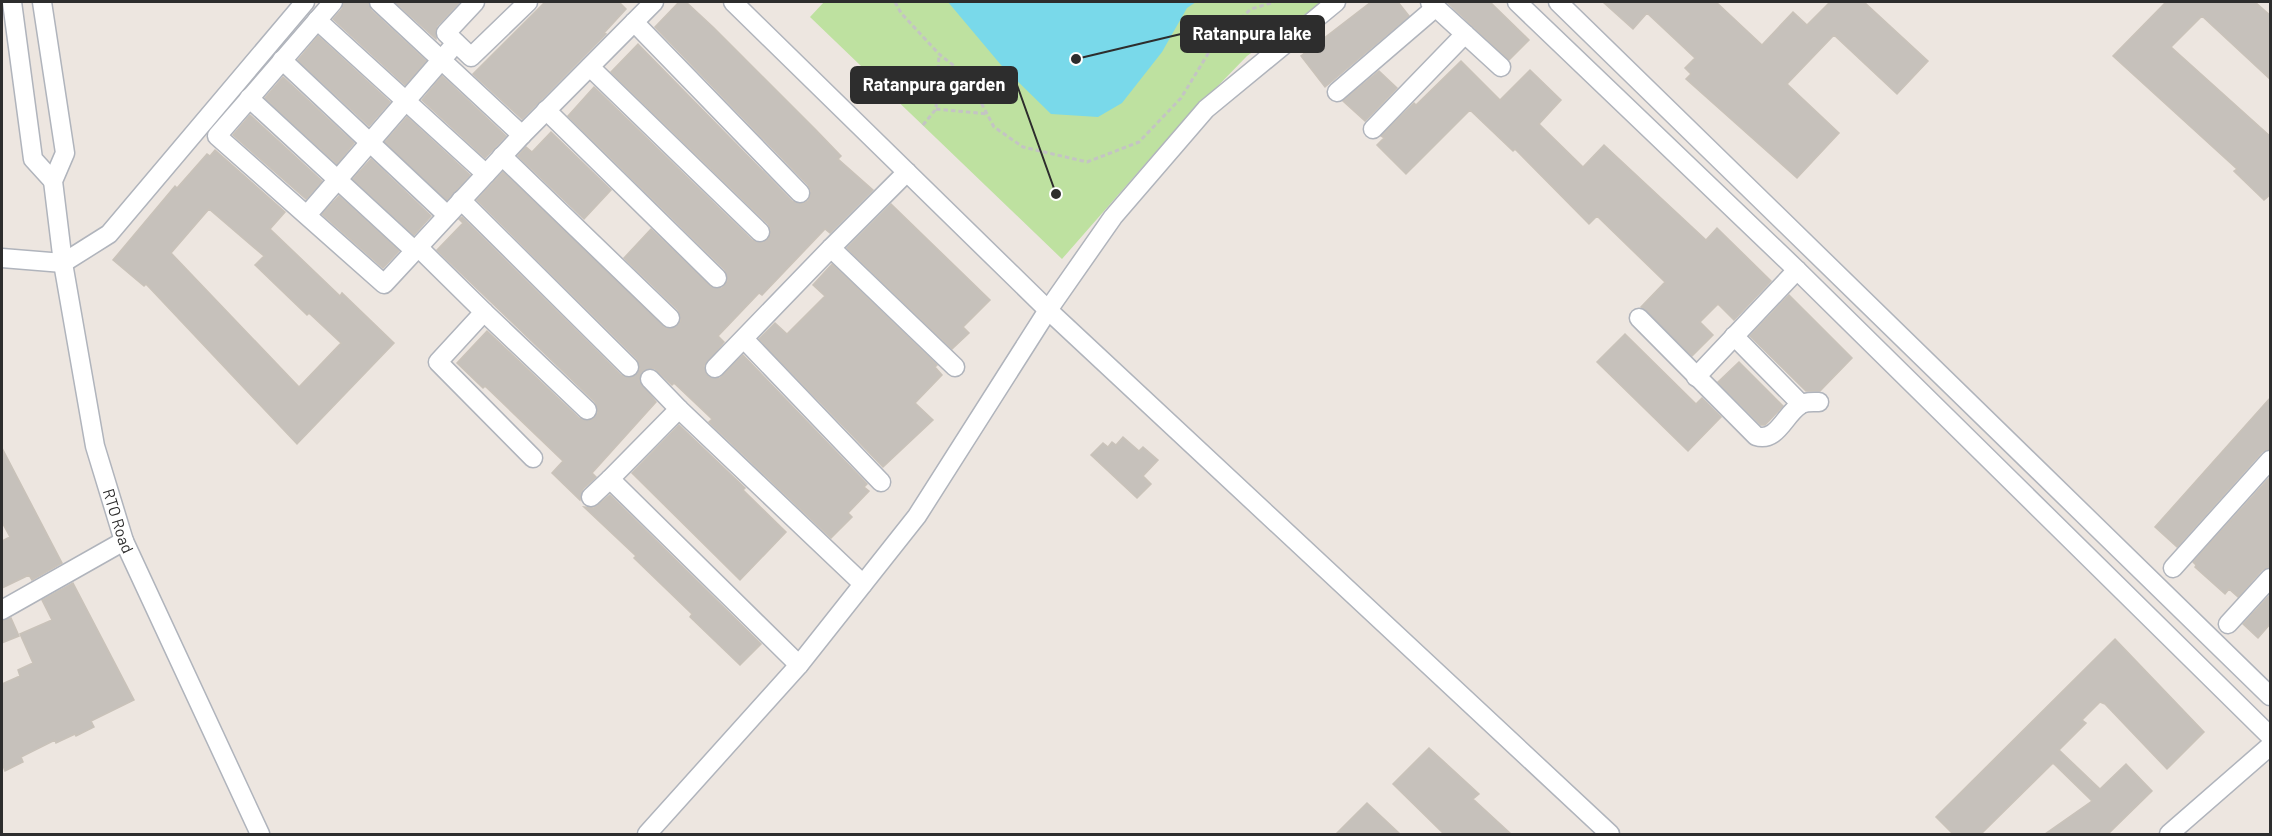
<svg xmlns="http://www.w3.org/2000/svg" width="2272" height="836" font-family="Barlow,sans-serif">
  <style>
    .green { fill: #bee1a0 }
    .water { fill: #79d9ea }
    .building { fill: #c6c1bb; stroke: #c9c2b9; stroke-width: 1.5; fill-rule: evenodd }
    .lines { fill: none; stroke-linecap: round; stroke-linejoin: round }
    .minor-casing { stroke: #b0b4bc; stroke-width: 21 }
    .path { stroke: #c4c4c4; stroke-width: 3; stroke-dasharray: 4.5 3; stroke-linecap: butt }
    .minor { stroke: #fff; stroke-width: 18 }
    .labels { text-anchor: middle; stroke-width: 4.5; stroke-linejoin: round; paint-order: stroke }
    .street-label { font-size: 16px; fill: #2d2d2d; stroke: #fff }
    .leader { fill: none; stroke: #2d2d2d; stroke-width: 2 }
    .callout-dot { fill: #2d2d2d; stroke: #fff; stroke-width: 2 }
    .callout { fill: #2d2d2d; stroke: #2d2d2d; stroke-width: 2 }
    .callout-label { font-size: 18px; text-anchor: middle; font-weight: bold; fill: #fff }
  </style>
  <rect width="100%" height="100%" fill="#ede6e0"/>
  <path class="green" d="M 824,2 L 1322,2 L 1247,56 L 1175,130 L 1062,259 L 810,17 Z"/>
  <path class="water" d="M 948,2 L 1196,2 L 1187,8 L 1162,52 L 1122,103 L 1098,117 L 1051,114 L 1001,65 Z"/>
  <path class="building" d="M 344,2 L 368,2 L 371,10 L 426,61 L 405,85 L 333,19 L 342,9 Z
    M 395,2 L 460,2 L 437,26 L 436,39 Z
    M 545,2 L 619,2 L 626,9 L 604,33 L 606,34 L 522,119 L 473,74 Z
    M 679,2 L 686,2 L 713,27 L 816,130 L 841,156 L 838,159 L 873,190 L 830,233 L 825,229 L 762,295 L 759,293 L 718,336 L 724,342 L 704,366 L 708,376 L 719,379 L 743,355 L 867,484 L 864,487 L 869,491 L 848,513 L 852,517 L 831,538 L 709,422 L 712,419 L 674,383 L 672,385 L 654,368 L 643,371 L 639,381 L 656,402 L 592,473 L 596,477 L 583,489 L 580,500 L 552,473 L 563,461 L 485,386 L 483,388 L 457,363 L 487,331 L 579,418 L 590,421 L 598,413 L 595,402 L 437,250 L 463,223 L 459,219 L 462,217 L 621,375 L 632,378 L 640,369 L 637,359 L 477,200 L 503,172 L 667,329 L 678,325 L 681,320 L 678,310 L 624,258 L 651,229 L 710,286 L 721,289 L 728,281 L 725,270 L 568,116 L 594,87 L 752,240 L 762,243 L 768,239 L 771,230 L 768,224 L 611,72 L 638,44 L 792,201 L 802,204 L 808,201 L 811,191 L 808,185 L 655,27 Z
    M 1371,2 L 1398,2 L 1409,16 L 1325,87 L 1301,56 Z
    M 1447,2 L 1490,2 L 1529,40 L 1509,60 Z
    M 1603,2 L 1716,2 L 1762,45 L 1793,12 L 1807,25 L 1830,2 L 1864,2 L 1928,61 L 1897,94 L 1834,35 L 1787,84 L 1839,133 L 1797,178 L 1686,79 L 1691,74 L 1685,68 L 1695,58 L 1647,13 L 1633,29 Z
    M 2166,2 L 2255,2 L 2271,16 L 2271,80 L 2202,16 L 2171,47 L 2271,137 L 2271,194 L 2264,200 L 2234,171 L 2237,169 L 2113,56 Z
    M 318,36 L 390,102 L 369,126 L 298,60 Z
    M 1461,61 L 1500,100 L 1530,70 L 1561,100 L 1539,124 L 1583,167 L 1604,145 L 1706,240 L 1717,228 L 1771,281 L 1734,320 L 1718,304 L 1700,322 L 1713,335 L 1692,356 L 1641,307 L 1665,282 L 1597,216 L 1589,224 L 1515,149 L 1513,151 L 1470,110 L 1406,174 L 1377,145 L 1384,138 L 1381,136 L 1414,103 L 1416,105 Z
    M 1379,71 L 1397,88 L 1365,121 L 1343,101 Z
    M 442,76 L 506,136 L 485,158 L 422,100 Z
    M 283,77 L 354,143 L 337,164 L 265,98 Z
    M 250,115 L 322,181 L 306,199 L 233,135 Z
    M 407,117 L 470,175 L 447,200 L 385,142 Z
    M 551,132 L 611,190 L 584,219 L 518,156 L 526,147 L 532,152 Z
    M 215,150 L 285,212 L 270,229 L 340,296 L 342,293 L 394,343 L 297,444 L 146,284 L 144,286 L 113,260 L 175,186 L 177,188 L 207,154 L 210,156 ZM 209,209 L 264,256 L 255,265 L 307,315 L 309,313 L 341,343 L 299,387 L 171,253 Z
    M 371,159 L 431,216 L 414,235 L 353,179 Z
    M 339,196 L 399,251 L 383,268 L 322,214 Z
    M 891,204 L 990,300 L 963,327 L 969,333 L 952,349 L 847,248 Z
    M 832,264 L 937,365 L 935,367 L 942,375 L 915,403 L 933,420 L 883,467 L 759,339 L 775,323 L 787,334 L 825,296 L 813,285 Z
    M 1789,295 L 1852,358 L 1820,391 L 1806,391 L 1750,336 Z
    M 1625,334 L 1696,404 L 1702,398 L 1721,417 L 1688,451 L 1597,362 Z
    M 1739,362 L 1783,406 L 1765,425 L 1761,425 L 1718,382 Z
    M 2271,397 L 2271,449 L 2262,452 L 2177,547 L 2155,527 Z
    M 679,425 L 745,488 L 743,490 L 786,532 L 740,580 L 632,473 Z
    M 1123,437 L 1139,451 L 1143,447 L 1158,460 L 1143,476 L 1151,484 L 1137,498 L 1091,455 L 1103,443 L 1108,447 L 1112,442 L 1116,445 Z
    M 2,448 L 62,563 L 32,580 L 29,575 L 2,588 L 2,541 L 10,537 L 2,522 Z
    M 2271,476 L 2271,567 L 2262,570 L 2238,597 L 2229,589 L 2225,594 L 2195,567 L 2196,565 L 2193,562 Z
    M 610,495 L 761,644 L 740,665 L 690,617 L 692,614 L 634,558 L 636,556 L 584,507 L 594,508 Z
    M 73,583 L 134,700 L 91,721 L 94,727 L 76,736 L 75,734 L 56,743 L 55,740 L 21,757 L 23,762 L 5,771 L 2,763 L 2,684 L 20,676 L 18,670 L 33,663 L 20,634 L 52,620 L 42,600 Z
    M 2271,594 L 2271,623 L 2258,638 L 2243,624 Z
    M 11,618 L 19,636 L 2,643 L 2,621 Z
    M 2115,639 L 2204,732 L 2167,769 L 2105,704 L 2100,702 L 2082,720 L 2086,723 L 2059,750 L 2100,789 L 2126,764 L 2152,791 L 2108,834 L 2045,834 L 2092,801 L 2053,763 L 1981,834 L 1953,834 L 1936,817 Z
    M 1429,748 L 1479,794 L 1473,799 L 1511,834 L 1444,834 L 1393,784 Z
    M 1367,803 L 1400,834 L 1336,834 Z"/>
  <g class="lines">
    <defs>
      <g id="minor">
        <path d="M 12,2 L 33,159 L 53,181"/>
        <path id="s1" d="M 42,2 L 65,153 L 53,181 L 63,263 L 95,446 L 124,541 L 260,834"/>
        <path d="M 333,2 L 217,136 L 384,284 L 522,135 L 654,2"/>
        <path d="M 379,2 L 522,135"/>
        <path d="M 475,2 L 446,33 L 471,57 L 528,2"/>
        <path d="M 733,2 L 1048,310 L 1610,834"/>
        <path d="M 1430,2 L 1501,67"/>
        <path d="M 1517,2 L 1797,270 L 2270,736"/>
        <path d="M 1558,2 L 2270,696"/>
        <path d="M 317,20 L 486,174"/>
        <path d="M 634,22 L 800,193"/>
        <path d="M 282,60 L 447,215"/>
        <path d="M 590,67 L 760,232"/>
        <path d="M 1337,92 L 1436,7"/>
        <path d="M 249,98 L 414,250"/>
        <path d="M 546,110 L 717,278"/>
        <path d="M 1373,129 L 1465,34"/>
        <path d="M 502,156 L 670,318"/>
        <path d="M 461,200 L 629,367"/>
        <path d="M 307,215 L 456,43"/>
        <path d="M 418,247 L 484,312 L 438,362 L 533,458"/>
        <path d="M 831,248 L 907,172"/>
        <path d="M 2,258 L 63,263 L 109,234 L 305,2"/>
        <path d="M 484,312 L 587,410"/>
        <path d="M 1639,318 L 1756,436 C 1777,443 1785,414 1800,405 C 1805,401 1814,402 1819,402"/>
        <path d="M 1734,336 L 1801,404"/>
        <path d="M 744,339 L 881,482"/>
        <path d="M 715,368 L 831,248 L 955,367"/>
        <path d="M 1696,377 L 1797,270"/>
        <path d="M 679,409 L 863,584"/>
        <path d="M 610,479 L 679,409 L 650,379"/>
        <path d="M 591,497 L 610,479 L 799,665"/>
        <path d="M 2173,568 L 2270,460"/>
        <path d="M 2,610 L 124,541"/>
        <path d="M 2228,624 L 2270,578"/>
        <path d="M 647,834 L 799,665 L 917,516 L 1048,310 L 1113,217 L 1206,109 L 1336,2"/>
        <path d="M 2169,834 L 2270,746"/>
      </g>
    </defs>
    <use href="#minor" class="minor-casing"/>
    <path class="path" d="M 895,2 L 901,13 L 939,54 L 967,76 L 994,127 L 1023,147 L 1087,162 L 1139,142 L 1181,98 L 1217,39 L 1251,9 L 1274,2
      M 936,109 L 988,114
      M 923,125 L 936,109 L 939,54"/>
    <use href="#minor" class="minor"/>
  </g>
  <g class="labels">
    <g class="street-label">
      <text dy="6" stroke="none"><textPath href="#s1" startOffset="530">RTO Road</textPath></text>
    </g>
  </g>
  <path class="leader" d="M1076 59L1181 34M1056 194L1017 85"/>
  <g class="callout-dot">
    <circle cx="1076" cy="59" r="6"/>
    <circle cx="1056" cy="194" r="6"/>
  </g>
  <g class="callout">
    <rect x="1181" y="16" width="143" height="36" rx="6"/>
    <rect x="851" y="67" width="166" height="36" rx="6"/>
  </g>
  <g class="callout-label">
    <text x="1252" y="40">Ratanpura lake</text>
    <text x="934" y="91">Ratanpura garden</text>
  </g>
  <rect width="2272" height="836" fill="none" stroke="#2d2d2d" stroke-width="6"/>
</svg>
